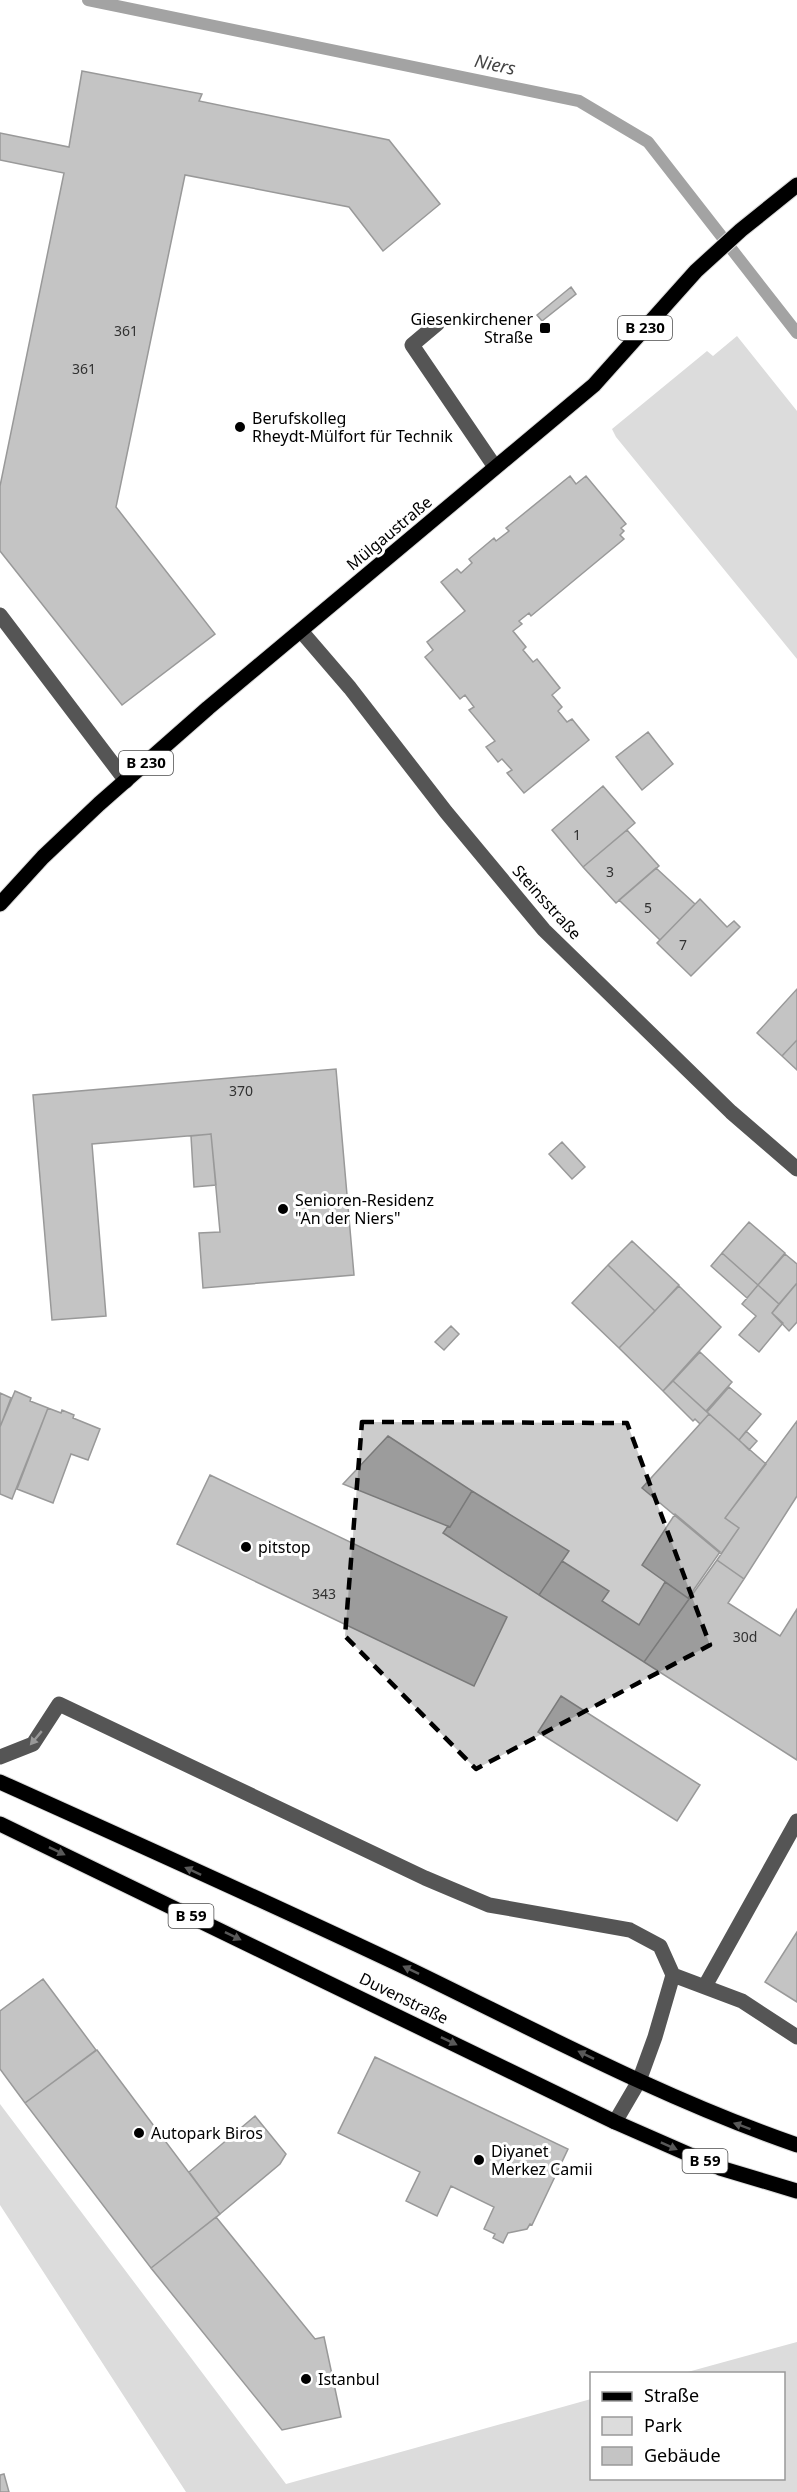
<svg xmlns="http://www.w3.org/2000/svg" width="797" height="2492" font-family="'Noto Sans',sans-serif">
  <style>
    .green { fill: #dcdcdc }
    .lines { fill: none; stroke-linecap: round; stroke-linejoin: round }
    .stream { stroke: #a3a3a3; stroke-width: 12 }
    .building { fill: #c4c4c4; stroke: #999; stroke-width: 1.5 }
    .major-casing { stroke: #dbdbdb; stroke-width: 17 }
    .minor { stroke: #555; stroke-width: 15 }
    .major { stroke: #000; stroke-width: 15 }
    .oneway { fill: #999 }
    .oneway2 { fill: #595959 }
    .marked { fill: #000; fill-opacity: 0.2; stroke: #000; stroke-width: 4.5; stroke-dasharray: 12 8; stroke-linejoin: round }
    .poi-dot { fill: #000; stroke: #fff; stroke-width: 2 }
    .labels { text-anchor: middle; stroke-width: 6; stroke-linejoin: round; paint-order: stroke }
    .number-label { font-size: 14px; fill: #313131 }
    .shield { fill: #fff; stroke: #4c4c4c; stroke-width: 1.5 }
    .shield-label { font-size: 15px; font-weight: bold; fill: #000 }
    .poi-label { font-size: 16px; fill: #000; stroke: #fff; text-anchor: start }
    .street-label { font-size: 16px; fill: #000; stroke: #fff }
    .water-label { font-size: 18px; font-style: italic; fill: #444; stroke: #fff }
  </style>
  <rect width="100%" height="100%" fill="#fff"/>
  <path class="green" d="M 737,336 L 797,411 L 797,659 L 616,437 L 612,429 L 707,351 L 713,356 Z
    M 0,2104 L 286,2484 L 591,2399 L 592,2478 L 784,2478 L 784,2374 L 684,2373 L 797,2342 L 797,2492 L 186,2492 L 0,2205 Z"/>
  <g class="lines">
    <path class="stream" d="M 88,0 L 579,101 L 648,142 L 797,333"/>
  </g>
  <path class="building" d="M 82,71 L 202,94 L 199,101 L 389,140 L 440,204 L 383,251 L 349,207 L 185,175 L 116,507 L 215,634 L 122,705 L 0,551 L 0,486 L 64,173 L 0,160 L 0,133 L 69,147 Z
    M 571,287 L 576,294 L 542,321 L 537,315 Z
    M 570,476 L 576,484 L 586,476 L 626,524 L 621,528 L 624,531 L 620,535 L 624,539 L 531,616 L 529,613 L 519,621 L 522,624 L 513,631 L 526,647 L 523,650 L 533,662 L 537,659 L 560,688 L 552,695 L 562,707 L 558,711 L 567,722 L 572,719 L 589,740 L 524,793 L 507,773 L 512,770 L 502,759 L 498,762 L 486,747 L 495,741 L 469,710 L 474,707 L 465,695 L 460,699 L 425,657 L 433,650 L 427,642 L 465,611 L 441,582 L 457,569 L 461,573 L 472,563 L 469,559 L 494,538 L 496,541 L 509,531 L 506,528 Z
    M 648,732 L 673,764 L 642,790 L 616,757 Z
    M 603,786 L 635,823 L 583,867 L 552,830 Z
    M 627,830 L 659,866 L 616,903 L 583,867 Z
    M 656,868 L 695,904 L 660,940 L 619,900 Z
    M 700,899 L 727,927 L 734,921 L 740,927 L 691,976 L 657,943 Z
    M 797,989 L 797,1040 L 782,1056 L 757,1033 Z
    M 797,1040 L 797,1070 L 782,1056 Z
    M 336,1069 L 354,1275 L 203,1288 L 199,1233 L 220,1232 L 211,1134 L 92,1144 L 106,1316 L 52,1320 L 33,1095 Z
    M 211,1134 L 216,1185 L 194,1187 L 191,1136 Z
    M 562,1142 L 585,1167 L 572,1179 L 549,1154 Z
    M 749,1222 L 785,1253 L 758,1285 L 722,1253 Z
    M 632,1241 L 679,1285 L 655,1311 L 608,1265 Z
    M 722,1253 L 758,1285 L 747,1298 L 711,1266 Z
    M 785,1254 L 797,1264 L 797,1283 L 779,1304 L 758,1285 Z
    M 608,1265 L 655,1311 L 619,1348 L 572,1303 Z
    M 797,1283 L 797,1322 L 789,1331 L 772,1313 Z
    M 758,1285 L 779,1304 L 772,1313 L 783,1323 L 759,1352 L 739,1335 L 756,1316 L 742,1304 Z
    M 679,1286 L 721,1327 L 663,1391 L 619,1348 Z
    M 451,1326 L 459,1334 L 444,1350 L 435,1342 Z
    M 700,1352 L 732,1382 L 706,1411 L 673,1381 Z
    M 673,1381 L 709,1414 L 700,1424 L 695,1419 L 693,1421 L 663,1391 Z
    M 729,1387 L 761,1414 L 739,1440 L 707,1412 Z
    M 15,1391 L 31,1398 L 30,1401 L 48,1408 L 12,1499 L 0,1494 L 0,1427 Z
    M 0,1393 L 11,1398 L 0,1427 Z
    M 48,1408 L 61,1413 L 62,1410 L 74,1415 L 73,1418 L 100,1429 L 88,1460 L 71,1454 L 53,1503 L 17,1489 Z
    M 709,1414 L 766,1464 L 725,1518 L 739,1528 L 721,1554 L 642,1488 Z
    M 797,1421 L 797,1496 L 744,1579 L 717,1560 L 739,1528 L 725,1518 Z
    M 746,1431 L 757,1441 L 749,1450 L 739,1440 Z
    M 388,1436 L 472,1491 L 450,1527 L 343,1484 Z
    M 210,1475 L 507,1617 L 474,1686 L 177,1544 Z
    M 472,1491 L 569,1551 L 539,1595 L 443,1533 L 448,1526 L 450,1527 Z
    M 675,1514 L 720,1552 L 688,1598 L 642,1565 Z
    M 717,1560 L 744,1579 L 728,1603 L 780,1636 L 797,1609 L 797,1760 L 644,1662 Z
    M 562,1561 L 609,1591 L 602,1601 L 639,1625 L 665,1582 L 689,1599 L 644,1662 L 539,1595 Z
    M 561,1696 L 700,1785 L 677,1821 L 538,1732 Z
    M 797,1932 L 797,2002 L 765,1982 Z
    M 43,1979 L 96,2050 L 25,2103 L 0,2069 L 0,2011 Z
    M 97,2050 L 220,2214 L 151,2268 L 25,2103 Z
    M 375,2057 L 568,2149 L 532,2225 L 530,2224 L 527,2229 L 508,2233 L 503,2243 L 493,2238 L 495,2234 L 484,2229 L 494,2207 L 451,2186 L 437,2216 L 406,2201 L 420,2172 L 338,2133 Z
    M 255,2116 L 286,2154 L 280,2164 L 220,2214 L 189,2172 Z
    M 216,2217 L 315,2339 L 324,2337 L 341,2417 L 282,2430 L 151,2268 Z
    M 4,2474 L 9,2492 L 0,2492 L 0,2475 Z"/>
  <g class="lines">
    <defs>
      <path id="major" d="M 0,904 L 43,857 L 99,804 L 208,708 L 594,385 L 696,271 L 741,230 L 797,185
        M 0,1782 C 138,1844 276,1906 413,1971 C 539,2032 664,2099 797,2145
        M 0,1824 L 615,2122 L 720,2168 L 797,2191"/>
    </defs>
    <use href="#major" class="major-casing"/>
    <path class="minor" d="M 437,324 L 412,345 L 495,467
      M 0,615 L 126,781
      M 301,631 L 350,688 L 446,812 L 544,930 L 731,1112 L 797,1169
      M 0,1757 L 33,1744 L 59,1704 L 425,1878 L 489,1905 L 630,1930 L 660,1946 L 673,1975 L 655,2037 L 639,2081 L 615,2122
      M 673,1975 L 742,2001 L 797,2037
      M 705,1986 L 797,1821"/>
    <use href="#major" class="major"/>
  </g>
  <defs><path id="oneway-solid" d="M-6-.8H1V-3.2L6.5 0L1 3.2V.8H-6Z" transform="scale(1.5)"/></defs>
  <use class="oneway" href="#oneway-solid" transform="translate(36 1738) rotate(130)"/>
  <g class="oneway2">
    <use href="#oneway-solid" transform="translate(57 1851) rotate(26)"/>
    <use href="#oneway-solid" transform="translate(193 1871) rotate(-155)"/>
    <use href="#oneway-solid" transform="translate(233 1936) rotate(26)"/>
    <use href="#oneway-solid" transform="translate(411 1970) rotate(-154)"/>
    <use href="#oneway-solid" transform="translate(449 2041) rotate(26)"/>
    <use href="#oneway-solid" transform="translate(586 2055) rotate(-154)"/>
    <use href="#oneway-solid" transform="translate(742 2126) rotate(-160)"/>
    <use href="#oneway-solid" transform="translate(669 2146) rotate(24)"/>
  </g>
  <path class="marked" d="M 362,1422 L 627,1423 L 710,1645 L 476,1769 L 345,1636 Z"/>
  <g class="poi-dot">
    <rect x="539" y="322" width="12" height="12" rx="3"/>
    <circle cx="240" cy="427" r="6"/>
    <circle cx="283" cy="1209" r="6"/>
    <circle cx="246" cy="1547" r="6"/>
    <circle cx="139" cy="2133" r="6"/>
    <circle cx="479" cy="2160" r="6"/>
    <circle cx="306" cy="2379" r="6"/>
  </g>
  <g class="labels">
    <g class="number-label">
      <text x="126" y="336">361</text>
      <text x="84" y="374">361</text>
      <text x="577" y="840">1</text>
      <text x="610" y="877">3</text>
      <text x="648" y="913">5</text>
      <text x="683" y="950">7</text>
      <text x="241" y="1096">370</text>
      <text x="324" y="1599">343</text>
      <text x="745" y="1642">30d</text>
    </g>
    <g class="shield">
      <rect x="618" y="316" width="54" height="24" rx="4.5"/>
      <rect x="119" y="751" width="54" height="24" rx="4.5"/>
      <rect x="168.5" y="1904" width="45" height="24" rx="4.5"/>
      <rect x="682.5" y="2149" width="45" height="24" rx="4.5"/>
    </g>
    <g class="shield-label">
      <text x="645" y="333">B 230</text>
      <text x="146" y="768">B 230</text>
      <text x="191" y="1921">B 59</text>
      <text x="705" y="2166">B 59</text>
    </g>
    <g class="poi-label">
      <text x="533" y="325" text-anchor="end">Giesenkirchener<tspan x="533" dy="18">Straße</tspan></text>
      <text x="252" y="424">Berufskolleg<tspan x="252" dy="18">Rheydt-Mülfort für Technik</tspan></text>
      <text x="295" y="1206">Senioren-Residenz<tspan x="295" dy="18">"An der Niers"</tspan></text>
      <text x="258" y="1553">pitstop</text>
      <text x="151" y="2139">Autopark Biros</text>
      <text x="491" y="2157">Diyanet<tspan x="491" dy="18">Merkez Camii</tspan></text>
      <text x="318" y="2385">Istanbul</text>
    </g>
    <g class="street-label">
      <text transform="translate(389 533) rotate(-40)" y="6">Mülgaustraße</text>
      <text transform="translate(547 902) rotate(48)" y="6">Steinsstraße</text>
      <text transform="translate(404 1998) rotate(26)" y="6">Duvenstraße</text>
    </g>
    <g class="water-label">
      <text transform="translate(495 65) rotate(12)" y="6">Niers</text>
    </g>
  </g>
  <rect x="590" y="2372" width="195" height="108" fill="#ffffff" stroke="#999999" stroke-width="1.5"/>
  <rect x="602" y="2392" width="30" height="9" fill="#000000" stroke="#999999" stroke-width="1.5"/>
  <text x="644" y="2402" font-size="18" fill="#000000">Straße</text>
  <rect x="602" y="2417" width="30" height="18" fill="#dcdcdc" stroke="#999999" stroke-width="1.5"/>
  <text x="644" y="2432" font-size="18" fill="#000000">Park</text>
  <rect x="602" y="2447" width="30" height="18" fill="#c4c4c4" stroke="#999999" stroke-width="1.5"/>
  <text x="644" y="2462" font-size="18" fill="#000000">Gebäude</text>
</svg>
